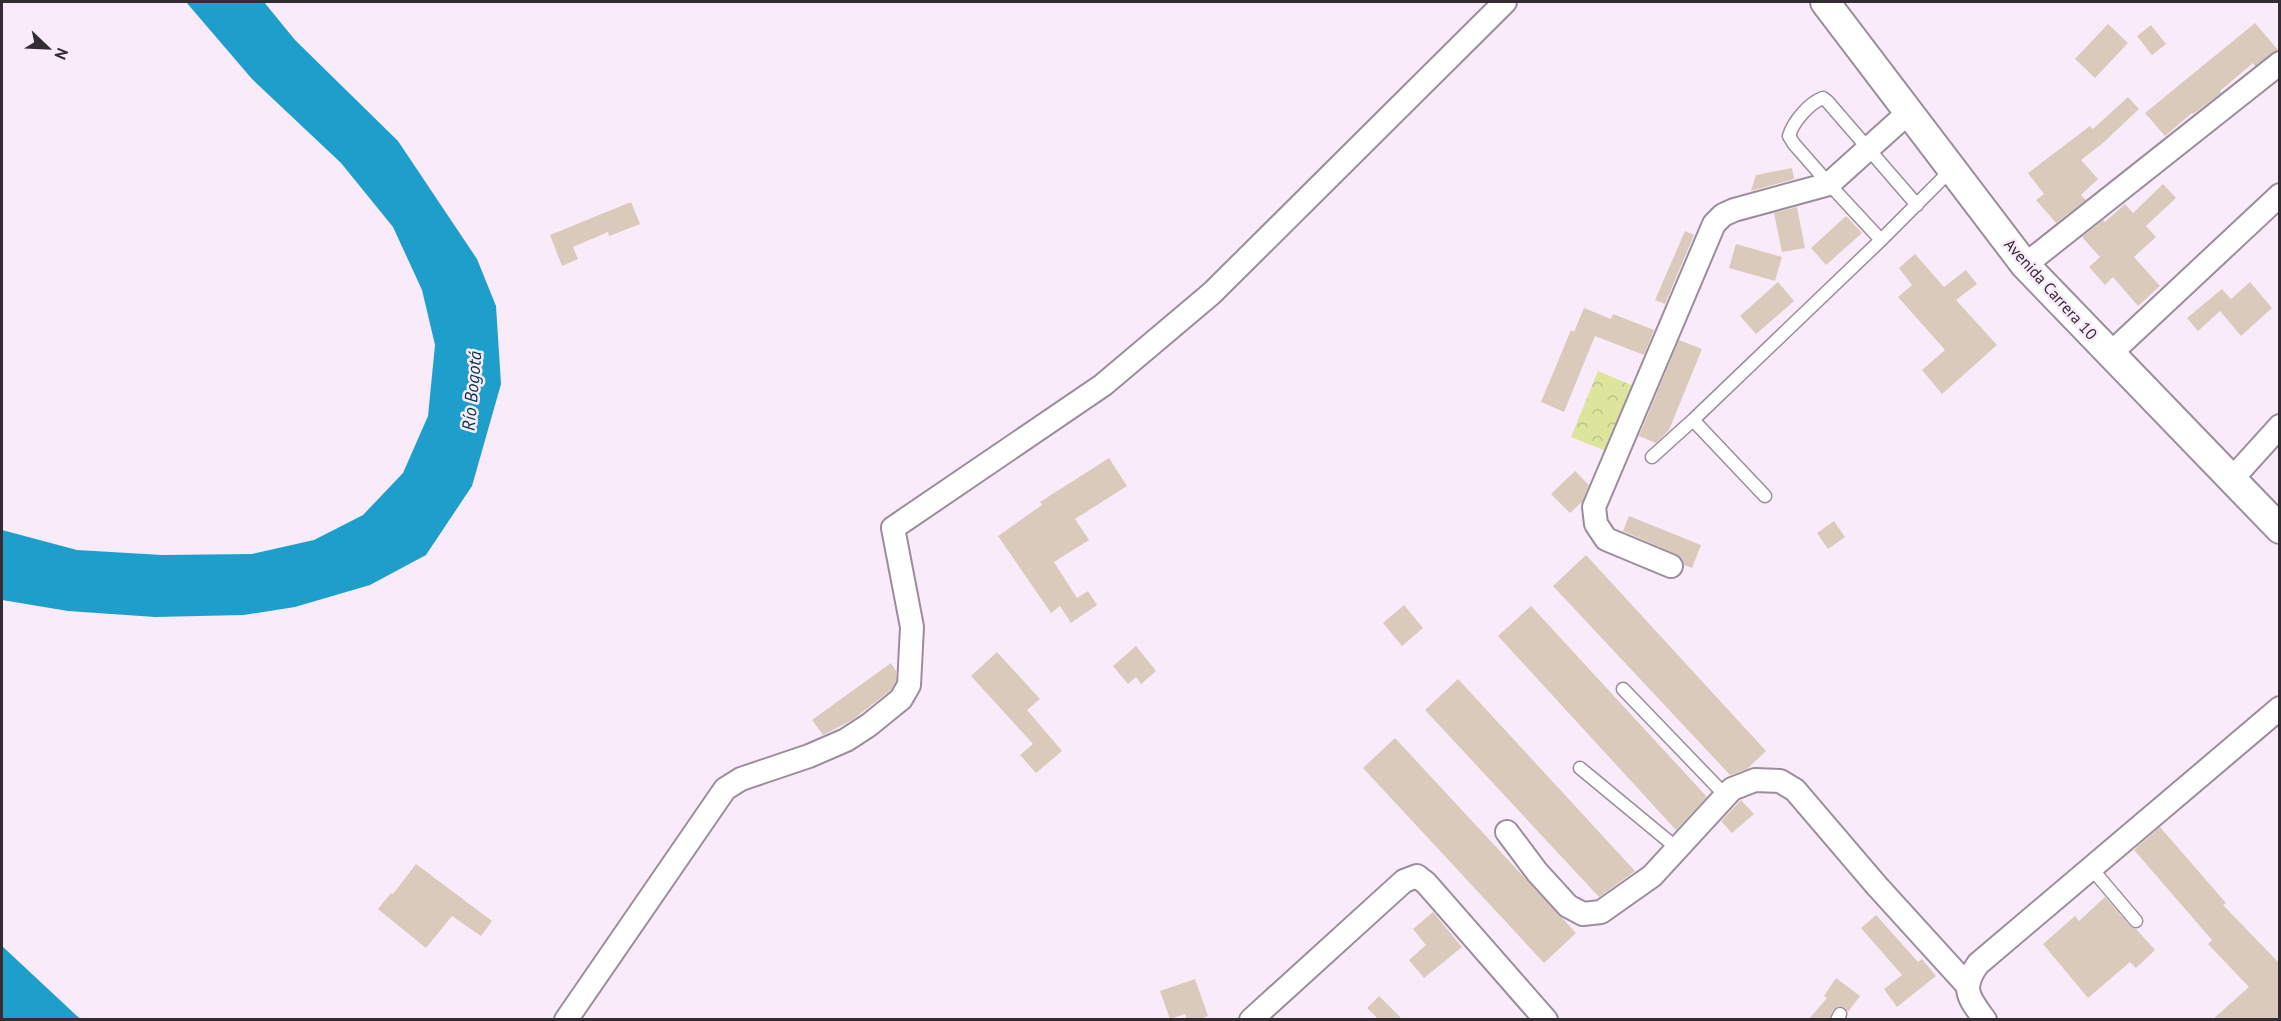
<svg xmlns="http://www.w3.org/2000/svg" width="2281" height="1021" font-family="'PT Sans',sans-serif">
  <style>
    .park { fill: url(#park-crowns) }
    .water { fill: #1e9fcb }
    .building { fill: #dacabb }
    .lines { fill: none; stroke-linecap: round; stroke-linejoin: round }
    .service-casing { stroke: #9b8d9c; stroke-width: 15 }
    .minor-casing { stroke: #9b8d9c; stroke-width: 26 }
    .tertiary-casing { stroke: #9b8d9c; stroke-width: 32 }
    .service { stroke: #fff; stroke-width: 12 }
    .minor { stroke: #fff; stroke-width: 22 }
    .tertiary { stroke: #fff; stroke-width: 28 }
    .labels { text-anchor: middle; stroke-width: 5; stroke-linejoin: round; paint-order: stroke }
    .street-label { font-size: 16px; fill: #332d33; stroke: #faebfb }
    .water-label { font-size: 18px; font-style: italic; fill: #003547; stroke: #faebfb }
  </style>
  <defs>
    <pattern id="park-crowns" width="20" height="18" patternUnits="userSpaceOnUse" patternTransform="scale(1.5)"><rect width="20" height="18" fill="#dde49b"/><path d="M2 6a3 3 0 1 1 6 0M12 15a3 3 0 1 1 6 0" fill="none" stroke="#bec486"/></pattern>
  </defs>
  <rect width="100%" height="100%" fill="#faebfb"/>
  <path class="park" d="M 1598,371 L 1638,388 L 1611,453 L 1571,437 Z"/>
  <path class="water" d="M 186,2 L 264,2 L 295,40 L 398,141 L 477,259 L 496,306 L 501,384 L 472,486 L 426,555 L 370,585 L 295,607 L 244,615 L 155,617 L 68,611 L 2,600 L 2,530 L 77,550 L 162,555 L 252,554 L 314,540 L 363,515 L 403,473 L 428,416 L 435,345 L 422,290 L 393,227 L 341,163 L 252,79 Z
    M 2,946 L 77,1016 L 81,1019 L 2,1019 Z"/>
  <path class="building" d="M 2255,23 L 2278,50 L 2255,66 L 2253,63 L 2220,91 L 2221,93 L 2193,114 L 2192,113 L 2165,136 L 2145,113 Z
    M 2108,24 L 2128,43 L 2095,78 L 2075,59 Z
    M 2151,25 L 2166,44 L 2152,55 L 2137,36 Z
    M 2128,97 L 2139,109 L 2103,143 L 2081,160 L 2098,179 L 2081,195 L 2086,200 L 2056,223 L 2036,200 L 2044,194 L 2028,173 L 2090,126 L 2093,129 Z
    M 1792,168 L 1794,179 L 1751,191 L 1756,175 Z
    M 2163,184 L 2176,198 L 2146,226 L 2156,237 L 2134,257 L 2160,286 L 2138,306 L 2113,277 L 2105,285 L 2089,267 L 2100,257 L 2082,237 L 2103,220 L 2105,222 L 2125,204 L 2133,213 Z
    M 631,202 L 640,224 L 609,236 L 608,232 L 573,247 L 578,259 L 562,266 L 550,235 Z
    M 1797,207 L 1805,248 L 1782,252 L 1774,213 Z
    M 1846,216 L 1862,233 L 1826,265 L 1811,248 Z
    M 1685,231 L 1694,235 L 1665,304 L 1655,300 Z
    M 1736,244 L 1782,257 L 1775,281 L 1729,268 Z
    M 1915,254 L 1944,287 L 1966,270 L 1977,284 L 1956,300 L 1997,345 L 1942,394 L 1922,370 L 1945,350 L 1898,297 L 1912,285 L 1899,268 Z
    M 1778,282 L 1794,301 L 1756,334 L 1740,316 Z
    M 2250,282 L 2272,308 L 2241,336 L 2220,311 L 2198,331 L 2187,318 L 2222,289 L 2231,299 Z
    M 1584,308 L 1611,319 L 1613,314 L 1654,330 L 1644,355 L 1595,336 L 1564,412 L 1541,402 L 1571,330 L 1574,332 Z
    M 1679,340 L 1702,349 L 1669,430 L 1656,443 L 1639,436 Z
    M 1109,458 L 1127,486 L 1075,519 L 1089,540 L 1054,562 L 1077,598 L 1088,591 L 1097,605 L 1071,623 L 1060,606 L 1051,613 L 998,536 L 1042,505 L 1040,502 Z
    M 1575,471 L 1589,485 L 1582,502 L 1570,513 L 1551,494 Z
    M 1629,516 L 1701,545 L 1692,568 L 1684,565 L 1682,558 L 1676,554 L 1623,531 Z
    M 1834,521 L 1845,537 L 1828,549 L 1817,533 Z
    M 1586,555 L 1766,751 L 1747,769 L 1730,775 L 1553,586 Z
    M 1404,605 L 1423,628 L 1402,646 L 1383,623 Z
    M 1531,606 L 1707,797 L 1676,830 L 1498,636 Z
    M 1136,646 L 1156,671 L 1141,684 L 1136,677 L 1128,684 L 1113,666 Z
    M 997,652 L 1040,699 L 1027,710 L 1062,751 L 1036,773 L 1020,755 L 1033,744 L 971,676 Z
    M 891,663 L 896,671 L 896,681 L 891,690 L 852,720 L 823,735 L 812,720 Z
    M 1458,679 L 1635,871 L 1599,897 L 1425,710 Z
    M 1395,738 L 1576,933 L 1544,963 L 1363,768 Z
    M 1741,800 L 1754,814 L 1732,833 L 1721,821 Z
    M 2160,827 L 2226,903 L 2223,905 L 2280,964 L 2280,1020 L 2212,1020 L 2249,987 L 2208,944 L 2212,940 L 2134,850 Z
    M 416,864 L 492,921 L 481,936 L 452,916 L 426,948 L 378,909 L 391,893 L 393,894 Z
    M 2105,897 L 2130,926 L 2136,929 L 2155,950 L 2136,968 L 2130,962 L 2088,998 L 2043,944 L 2075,916 L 2079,921 Z
    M 1433,912 L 1462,947 L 1424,978 L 1409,960 L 1426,945 L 1413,929 Z
    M 1876,915 L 1918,962 L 1922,959 L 1936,976 L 1897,1007 L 1884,989 L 1902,975 L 1861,928 Z
    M 1836,978 L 1860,996 L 1848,1012 L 1844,1007 L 1839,1006 L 1833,1010 L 1829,1020 L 1808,1020 L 1827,998 L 1824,996 Z
    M 1195,979 L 1208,1016 L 1197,1020 L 1187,1020 L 1185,1014 L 1170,1019 L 1160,991 Z
    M 1379,996 L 1403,1020 L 1379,1020 L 1367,1008 Z"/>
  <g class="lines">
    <defs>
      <path id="service" d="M 1881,240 L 1829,184 L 1794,144 L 1789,136 C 1793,122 1809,103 1823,98 L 1827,101 L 1917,205
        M 1693,420 L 1765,496
        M 1652,457 L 1693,420 L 1881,240 L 1952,169
        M 1623,689 L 1726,796
        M 1580,768 L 1678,849
        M 2092,869 L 2136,921
        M 1837,1020 L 1840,1014"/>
      <path id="minor" d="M 2025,265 L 2280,63
        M 2110,354 L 2280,195
        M 2232,479 L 2280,426
        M 1671,566 L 1606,539 L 1596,524 L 1594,507 L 1714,224 L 1723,215 L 1734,210 L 1829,184 L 1909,112
        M 1507,832 L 1537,872 L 1568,906 L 1583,914 L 1601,912 L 1652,876 L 1732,789 L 1755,780 L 1780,781 L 1795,790 L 1877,886 L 1968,986
        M 566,1020 L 725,789 L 741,779 L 809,756 L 846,740 L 869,725 L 901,699 L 909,685 L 912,627 L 893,528 L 1103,385 L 1212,293 L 1505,2
        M 1251,1020 L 1404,881 L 1417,876 L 1426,883 L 1546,1020
        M 1985,1020 C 1969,998 1960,989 1978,964 L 2280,708"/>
      <path id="tertiary" d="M 1825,2 L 2025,265 L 2280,529"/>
    </defs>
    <use href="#service" class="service-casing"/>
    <use href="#minor" class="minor-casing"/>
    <use href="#tertiary" class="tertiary-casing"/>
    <use href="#service" class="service"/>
    <use href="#minor" class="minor"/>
    <use href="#tertiary" class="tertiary"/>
  </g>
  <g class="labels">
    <g class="street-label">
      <text transform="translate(2051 289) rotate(48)" y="6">Avenida Carrera 10</text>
    </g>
    <g class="water-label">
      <text transform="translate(472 391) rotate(-85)" y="6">Río Bogotá</text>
    </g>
  </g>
  <rect width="2281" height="1021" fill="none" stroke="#332d33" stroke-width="6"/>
  <g transform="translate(48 48) rotate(113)" stroke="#faebfb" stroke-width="4.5" paint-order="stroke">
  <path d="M0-4.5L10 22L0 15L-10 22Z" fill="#332d33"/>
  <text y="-9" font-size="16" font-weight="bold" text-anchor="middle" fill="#332d33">N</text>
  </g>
</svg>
